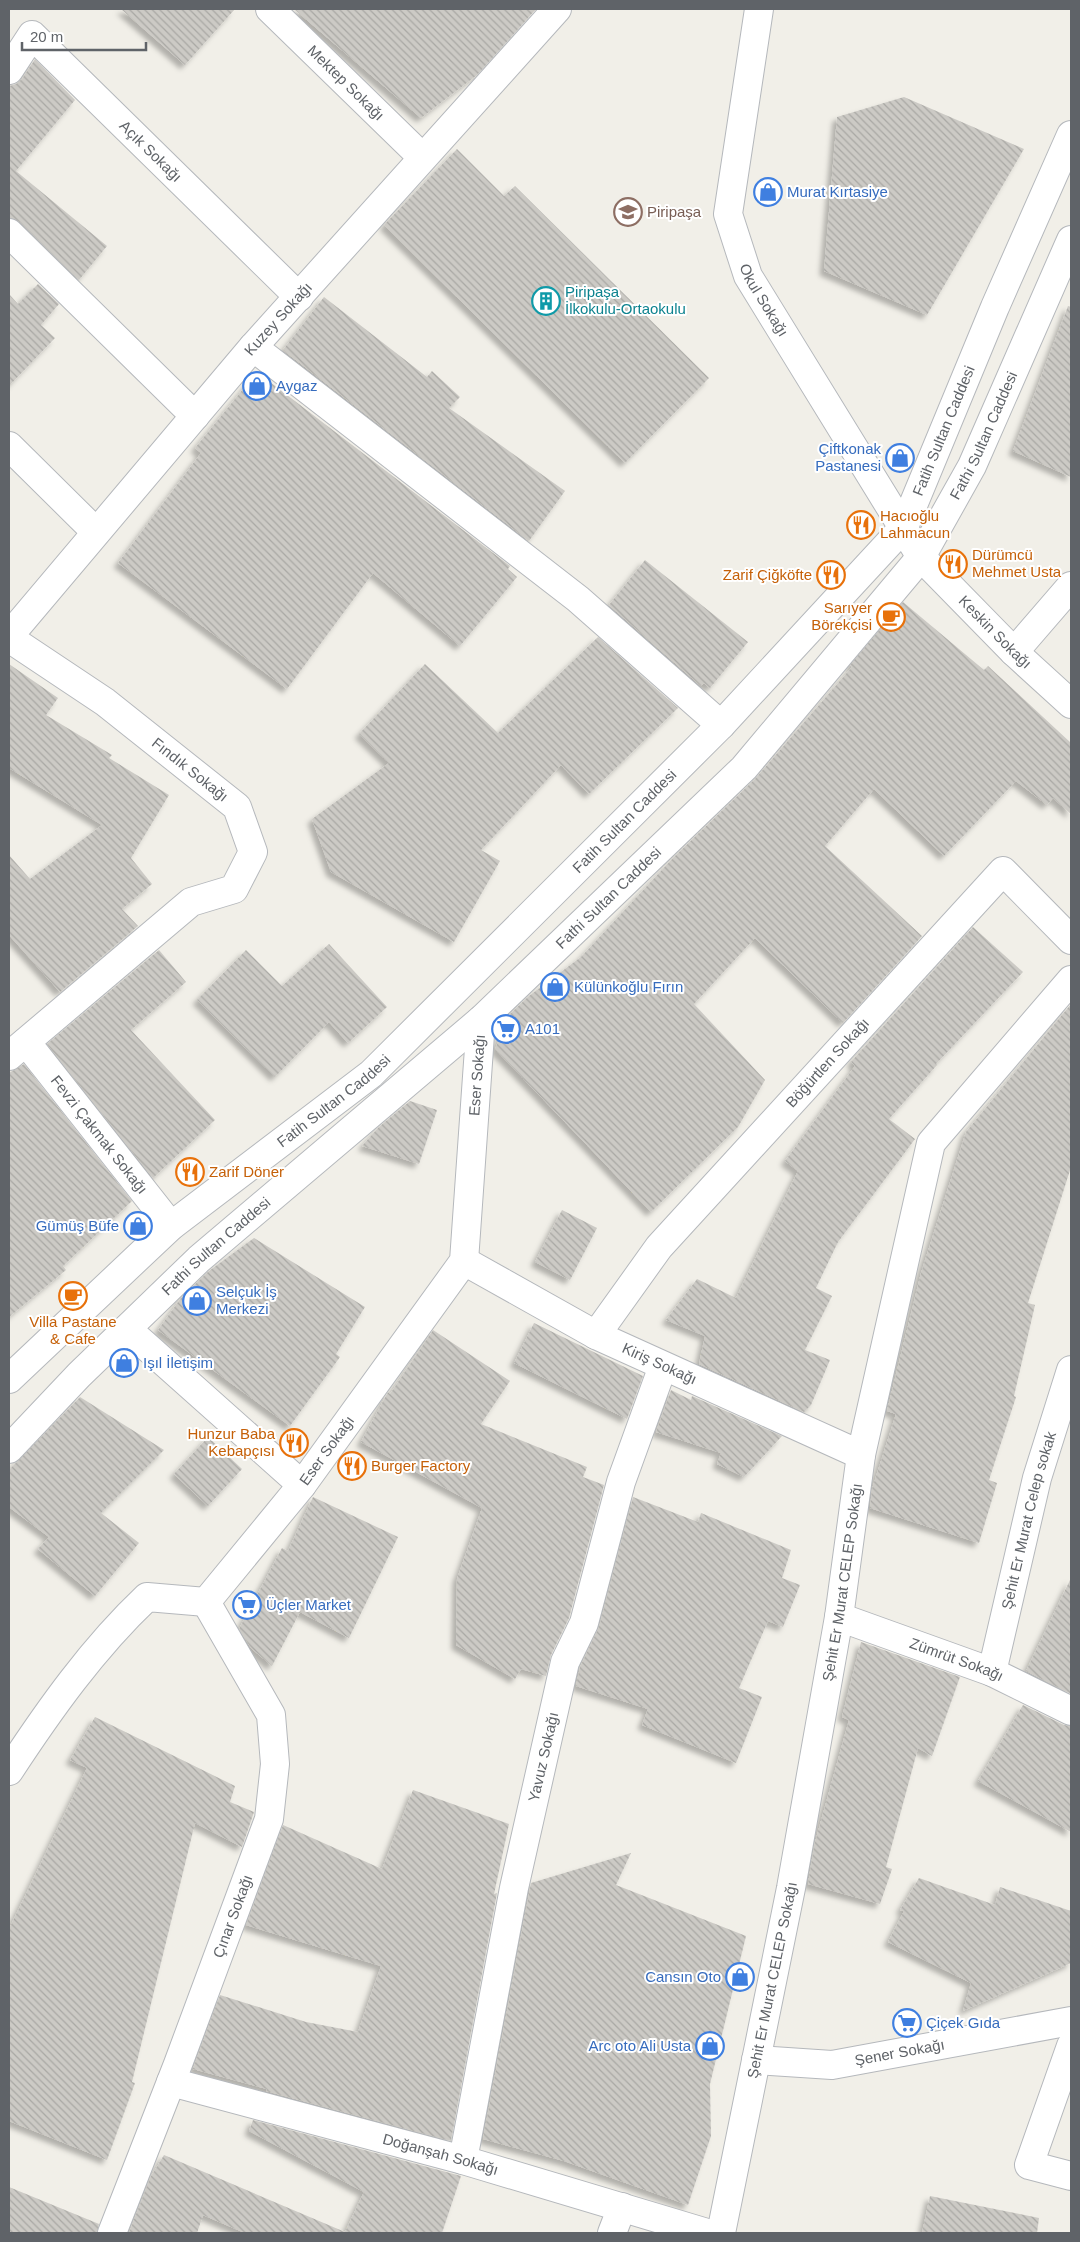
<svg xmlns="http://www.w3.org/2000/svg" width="1080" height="2242" font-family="Arial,sans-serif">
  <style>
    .building { fill: url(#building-back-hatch); filter: url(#shadow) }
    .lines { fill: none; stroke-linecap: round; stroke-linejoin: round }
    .minor-casing { stroke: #b5b8bc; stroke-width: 30 }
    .minor { stroke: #fff; stroke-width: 28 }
    .labels { text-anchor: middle; stroke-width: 4; stroke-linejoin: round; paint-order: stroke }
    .street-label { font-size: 15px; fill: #5f6368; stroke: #fff }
    .shop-label { font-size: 15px; fill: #366cbe; stroke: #fff; text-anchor: start }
    .education-label { font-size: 15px; fill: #785e54; stroke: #fff; text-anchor: start }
    .culture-label { font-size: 15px; fill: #0d838f; stroke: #fff; text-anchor: start }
    .food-label { font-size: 15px; fill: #c56008; stroke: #fff; text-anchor: start }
  </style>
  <defs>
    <pattern id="building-back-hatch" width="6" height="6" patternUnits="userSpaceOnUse" patternTransform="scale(1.25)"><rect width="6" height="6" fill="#cccac5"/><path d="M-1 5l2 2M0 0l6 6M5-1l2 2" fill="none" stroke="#a9a8a4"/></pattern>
    <filter id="shadow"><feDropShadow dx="-4.5" dy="4.5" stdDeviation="2.5" flood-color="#0004"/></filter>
  </defs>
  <rect width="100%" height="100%" fill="#f1efe8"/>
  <path class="building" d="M 121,9 L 235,9 L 185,65 Z
    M 294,9 L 536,9 L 477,75 L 421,118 Z
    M 35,59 L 75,100 L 16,171 L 107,246 L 79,280 L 20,222 L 9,218 L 9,86 L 16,84 L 22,79 Z
    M 904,97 L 1024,149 L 927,315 L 824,271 L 837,117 Z
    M 457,149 L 504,196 L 515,186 L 709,378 L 625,463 L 384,225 Z
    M 38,284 L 59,304 L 41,325 L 55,338 L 9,386 L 9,294 L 18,304 Z
    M 324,297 L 427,377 L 432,371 L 460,397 L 449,408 L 565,491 L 529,541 L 283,350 Z
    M 1068,306 L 1071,307 L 1071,477 L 1013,451 Z
    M 257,372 L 510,566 L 508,569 L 517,577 L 460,646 L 373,573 L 287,689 L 118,563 L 201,453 L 195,448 Z
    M 645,560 L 748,642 L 710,688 L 704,683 L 701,686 L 609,605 Z
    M 903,602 L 984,670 L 988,666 L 1071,743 L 1071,814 L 1053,798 L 1047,805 L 1016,781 L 944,856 L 874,789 L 825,846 L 922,936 L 843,1023 L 755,938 L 694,1004 L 765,1080 L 738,1127 L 651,1212 L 495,1049 L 510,1014 L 529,996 L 581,957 L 674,857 L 755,779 L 852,667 L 850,665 Z
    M 598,637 L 678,708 L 589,794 L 561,765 L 481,850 L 500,861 L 454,942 L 331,872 L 312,819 L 389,763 L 359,734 L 425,664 L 498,733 Z
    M 9,664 L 58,698 L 46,715 L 112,755 L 109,758 L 169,795 L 131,858 L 152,884 L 122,909 L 138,926 L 60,992 L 9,935 L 9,855 L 30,879 L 102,825 L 9,768 Z
    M 973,927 L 1023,972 L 936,1064 L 937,1065 L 889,1119 L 915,1139 L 838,1242 L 816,1288 L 832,1296 L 805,1350 L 830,1360 L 811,1405 L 804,1412 L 699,1364 L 705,1336 L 666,1320 L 697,1279 L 736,1298 L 798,1171 L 785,1161 L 855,1066 L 851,1062 Z
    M 329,944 L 387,1007 L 348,1043 L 329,1022 L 275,1077 L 197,1000 L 246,950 L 282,986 Z
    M 159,950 L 186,982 L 131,1030 L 215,1120 L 153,1178 L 47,1044 Z
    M 1071,1004 L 1071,1167 L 1028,1303 L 1035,1305 L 1014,1396 L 1016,1397 L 989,1480 L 997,1483 L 979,1543 L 870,1508 L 872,1489 L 896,1414 L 887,1411 L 921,1273 L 966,1132 Z
    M 24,1064 L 132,1201 L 63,1266 L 66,1270 L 9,1317 L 9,1073 Z
    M 410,1101 L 437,1110 L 419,1164 L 362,1146 L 379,1127 Z
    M 562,1210 L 597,1228 L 570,1280 L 535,1262 Z
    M 254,1238 L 365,1307 L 336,1354 L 340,1357 L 290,1426 L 158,1330 L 181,1298 L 209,1271 Z
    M 534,1323 L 643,1376 L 627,1419 L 514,1363 Z
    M 433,1330 L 510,1381 L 481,1424 L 587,1467 L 583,1477 L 604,1485 L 569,1618 L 551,1655 L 546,1676 L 521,1669 L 515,1679 L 456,1645 L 457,1579 L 482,1508 L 361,1442 L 387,1394 L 388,1392 L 390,1394 Z
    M 671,1390 L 691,1400 L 692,1396 L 782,1436 L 744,1477 L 717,1464 L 721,1453 L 656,1432 Z
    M 80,1397 L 164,1450 L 101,1513 L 139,1543 L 95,1596 L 38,1549 L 49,1537 L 9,1507 L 9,1470 Z
    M 208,1437 L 242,1469 L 208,1506 L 174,1474 Z
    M 313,1497 L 398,1537 L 349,1638 L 300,1612 L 272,1666 L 251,1648 L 239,1629 L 282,1548 L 288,1551 Z
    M 633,1497 L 698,1522 L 701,1513 L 791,1550 L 782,1578 L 800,1585 L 783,1627 L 768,1621 L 739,1688 L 762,1697 L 736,1763 L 642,1725 L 648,1709 L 576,1686 L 580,1667 L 599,1627 Z
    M 1071,1578 L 1071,1694 L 1026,1671 Z
    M 861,1642 L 960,1677 L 932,1756 L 918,1748 L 886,1867 L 892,1869 L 880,1904 L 808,1884 L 814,1846 L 849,1720 L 842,1717 Z
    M 1023,1705 L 1064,1725 L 1071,1726 L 1071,1832 L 978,1781 Z
    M 95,1717 L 235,1786 L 230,1802 L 254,1812 L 242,1847 L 195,1823 L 132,2082 L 135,2083 L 107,2160 L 9,2121 L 9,1929 L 87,1768 L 70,1760 Z
    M 413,1790 L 509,1824 L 494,1894 L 497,1893 L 451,2141 L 266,2091 L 267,2089 L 193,2069 L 220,1995 L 306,2022 L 358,2032 L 381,1966 L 246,1925 L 283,1825 L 382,1869 Z
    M 631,1853 L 616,1885 L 746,1936 L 710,2084 L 711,2136 L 688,2205 L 564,2161 L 483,2139 L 531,1883 Z
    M 919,1878 L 995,1905 L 1000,1887 L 1071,1911 L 1071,1963 L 963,2011 L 971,1983 L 888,1942 L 904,1911 L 900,1910 Z
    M 253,2120 L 461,2176 L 442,2233 L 245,2233 L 203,2215 L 197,2233 L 129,2233 L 150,2178 L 164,2155 L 345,2232 L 364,2192 L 249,2131 Z
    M 9,2187 L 99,2224 L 97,2233 L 9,2233 Z
    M 930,2196 L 1039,2218 L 1037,2233 L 922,2233 Z"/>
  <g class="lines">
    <defs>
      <g id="minor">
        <path id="s1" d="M 270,9 L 422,157"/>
        <path id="s2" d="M 759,9 L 728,214 L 748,276 L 921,557 L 1014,652 L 1071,704"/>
        <path id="s3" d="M 9,70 L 32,35 L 299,297"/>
        <path d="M 9,233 L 195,416"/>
        <path d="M 253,347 L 578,599 L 721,725"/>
        <path d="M 9,446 L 96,532"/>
        <path id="s4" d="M 9,636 L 253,347 L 557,9"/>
        <path id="s5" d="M 9,638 L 105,702 L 237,807 L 253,852 L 234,889 L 191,902 L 9,1056"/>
        <path d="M 1014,652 L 1071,586"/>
        <path id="s6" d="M 26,1042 L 171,1226"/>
        <path id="s7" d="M 464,1261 L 596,1335 L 861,1455"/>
        <path d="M 127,1329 L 302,1485"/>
        <path id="s8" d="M 596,1335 L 659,1247 L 1003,871 L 1071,940"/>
        <path id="s9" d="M 9,1379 L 171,1226 L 371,1074 L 721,725 L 904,527 L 995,307 L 1071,135"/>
        <path id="s10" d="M 9,1449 L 79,1375 L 199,1259 L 481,1020 L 744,768 L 921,557 L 972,466 L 1071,240"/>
        <path id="s11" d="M 206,1602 L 302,1485 L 464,1261 L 481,1020"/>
        <path id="s12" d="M 839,1617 L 992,1672 L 1071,1711"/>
        <path id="s13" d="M 992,1672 L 1037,1478 L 1071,1370"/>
        <path d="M 9,1771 C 49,1710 93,1648 147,1597 L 206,1602"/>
        <path d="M 1071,2046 L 1029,2165 L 1071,2176"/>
        <path id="s14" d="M 756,2060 L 832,2065 L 1071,2021"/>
        <path id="s15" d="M 171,2082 L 463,2160 L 707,2233"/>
        <path id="s16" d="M 463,2160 L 514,1888 L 565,1662 L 584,1623 L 621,1482 L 663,1366"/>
        <path id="s17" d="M 112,2233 L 178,2064 L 269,1819 L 275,1764 L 271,1715 L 206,1602"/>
        <path d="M 612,2233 L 622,2207"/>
        <path id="s18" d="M 721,2233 L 791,1888 L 839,1617 L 861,1455 L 931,1143 L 1071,980"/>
      </g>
    </defs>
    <use href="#minor" class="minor-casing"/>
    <use href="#minor" class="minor"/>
  </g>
  <defs>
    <symbol id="shop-ring" viewBox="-11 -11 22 22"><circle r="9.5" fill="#fff" stroke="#3f7fe0" stroke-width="1.5"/><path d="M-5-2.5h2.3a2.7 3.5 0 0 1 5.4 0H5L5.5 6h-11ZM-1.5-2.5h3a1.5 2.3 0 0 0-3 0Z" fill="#3f7fe0"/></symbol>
    <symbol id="school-ring" viewBox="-11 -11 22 22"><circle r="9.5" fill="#fff" stroke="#8d6e63" stroke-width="1.5"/><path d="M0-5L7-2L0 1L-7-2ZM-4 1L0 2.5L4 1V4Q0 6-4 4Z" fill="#8d6e63"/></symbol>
    <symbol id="building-ring" viewBox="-11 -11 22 22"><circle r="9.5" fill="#fff" stroke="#0f9aa8" stroke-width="1.5"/><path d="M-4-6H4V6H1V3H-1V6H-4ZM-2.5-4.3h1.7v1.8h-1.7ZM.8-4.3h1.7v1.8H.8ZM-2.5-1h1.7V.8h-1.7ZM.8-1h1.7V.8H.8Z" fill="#0f9aa8"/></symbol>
    <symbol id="restaurant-ring" viewBox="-11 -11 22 22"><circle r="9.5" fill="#fff" stroke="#e8710a" stroke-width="1.5"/><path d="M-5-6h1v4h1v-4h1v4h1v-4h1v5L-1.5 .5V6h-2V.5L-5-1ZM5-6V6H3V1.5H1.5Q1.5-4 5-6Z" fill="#e8710a"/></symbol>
    <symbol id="cafe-ring" viewBox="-11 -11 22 22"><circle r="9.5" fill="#fff" stroke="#e8710a" stroke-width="1.5"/><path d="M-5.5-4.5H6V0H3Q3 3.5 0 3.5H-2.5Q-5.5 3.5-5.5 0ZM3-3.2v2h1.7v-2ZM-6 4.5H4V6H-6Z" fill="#e8710a"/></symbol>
    <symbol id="supermarket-ring" viewBox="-11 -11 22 22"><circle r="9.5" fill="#fff" stroke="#3f7fe0" stroke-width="1.5"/><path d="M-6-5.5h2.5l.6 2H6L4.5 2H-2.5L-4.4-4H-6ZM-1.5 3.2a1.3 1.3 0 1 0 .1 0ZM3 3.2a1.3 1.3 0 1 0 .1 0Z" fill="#3f7fe0"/></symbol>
  </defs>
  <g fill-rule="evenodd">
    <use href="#shop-ring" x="752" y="176" width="32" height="32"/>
    <use href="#school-ring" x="612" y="196" width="32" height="32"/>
    <use href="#building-ring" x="530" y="285" width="32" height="32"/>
    <use href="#shop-ring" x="241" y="370" width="32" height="32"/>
    <use href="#shop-ring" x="884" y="442" width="32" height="32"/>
    <use href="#restaurant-ring" x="845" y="509" width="32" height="32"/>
    <use href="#restaurant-ring" x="937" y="548" width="32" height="32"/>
    <use href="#restaurant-ring" x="815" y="559" width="32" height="32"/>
    <use href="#cafe-ring" x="875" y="601" width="32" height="32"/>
    <use href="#shop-ring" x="539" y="971" width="32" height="32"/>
    <use href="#supermarket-ring" x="490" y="1013" width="32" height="32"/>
    <use href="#restaurant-ring" x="174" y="1156" width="32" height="32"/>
    <use href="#shop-ring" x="122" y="1210" width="32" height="32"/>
    <use href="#cafe-ring" x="57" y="1280" width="32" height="32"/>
    <use href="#shop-ring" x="181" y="1285" width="32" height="32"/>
    <use href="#shop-ring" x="108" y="1347" width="32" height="32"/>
    <use href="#restaurant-ring" x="278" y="1427" width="32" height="32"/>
    <use href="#restaurant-ring" x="336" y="1450" width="32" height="32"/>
    <use href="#supermarket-ring" x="231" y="1589" width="32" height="32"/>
    <use href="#shop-ring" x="724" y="1961" width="32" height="32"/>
    <use href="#supermarket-ring" x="891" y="2007" width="32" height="32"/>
    <use href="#shop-ring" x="694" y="2030" width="32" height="32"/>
  </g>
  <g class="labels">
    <g class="street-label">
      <text dy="5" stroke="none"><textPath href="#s1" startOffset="106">Mektep Sokağı</textPath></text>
      <text dy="5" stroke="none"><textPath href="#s3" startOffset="208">Açık Sokağı</textPath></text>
      <text dy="5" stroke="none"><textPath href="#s2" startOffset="301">Okul Sokağı</textPath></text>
      <text dy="5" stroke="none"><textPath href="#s4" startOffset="416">Kuzey Sokağı</textPath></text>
      <text dy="5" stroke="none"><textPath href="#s9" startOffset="1342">Fatih Sultan Caddesi</textPath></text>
      <text dy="5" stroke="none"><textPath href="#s10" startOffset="1415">Fathi Sultan Caddesi</textPath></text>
      <text dy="5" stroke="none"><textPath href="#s2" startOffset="708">Keskin Sokağı</textPath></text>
      <text dy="5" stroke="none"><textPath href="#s5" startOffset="224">Fındık Sokağı</textPath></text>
      <text dy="5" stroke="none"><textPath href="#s9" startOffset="832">Fatih Sultan Caddesi</textPath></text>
      <text dy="5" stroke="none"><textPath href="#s10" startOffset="815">Fathi Sultan Caddesi</textPath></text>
      <text dy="5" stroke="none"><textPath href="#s8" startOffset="358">Böğürtlen Sokağı</textPath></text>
      <text dy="5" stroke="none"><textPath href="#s11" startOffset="614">Eser Sokağı</textPath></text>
      <text dy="5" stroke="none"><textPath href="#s9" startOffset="428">Fatih Sultan Caddesi</textPath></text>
      <text dy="5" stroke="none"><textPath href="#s6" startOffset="118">Fevzi Çakmak Sokağı</textPath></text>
      <text dy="5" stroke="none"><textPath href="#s10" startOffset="290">Fathi Sultan Caddesi</textPath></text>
      <text dy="5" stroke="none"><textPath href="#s7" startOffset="221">Kiriş Sokağı</textPath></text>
      <text dy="5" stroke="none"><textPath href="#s11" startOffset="194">Eser Sokağı</textPath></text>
      <text dy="5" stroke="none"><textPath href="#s13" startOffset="156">Şehit Er Murat Celep sokak</textPath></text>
      <text dy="5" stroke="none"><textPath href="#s18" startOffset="662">Şehit Er Murat CELEP Sokağı</textPath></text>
      <text dy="5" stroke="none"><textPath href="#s12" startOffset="125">Zümrüt Sokağı</textPath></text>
      <text dy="5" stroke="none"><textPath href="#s16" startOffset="411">Yavuz Sokağı</textPath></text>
      <text dy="5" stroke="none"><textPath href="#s17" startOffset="339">Çınar Sokağı</textPath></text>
      <text dy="5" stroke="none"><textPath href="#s18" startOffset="258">Şehit Er Murat CELEP Sokağı</textPath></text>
      <text dy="5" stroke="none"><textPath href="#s14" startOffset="145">Şener Sokağı</textPath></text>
      <text dy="5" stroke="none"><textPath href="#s15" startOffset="279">Doğanşah Sokağı</textPath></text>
    </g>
    <g class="shop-label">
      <text x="787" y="197">Murat Kırtasiye</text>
      <text x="276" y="391">Aygaz</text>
      <text x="881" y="454" text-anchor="end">Çiftkonak<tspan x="881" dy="17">Pastanesi</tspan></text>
      <text x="574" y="992">Külünkoğlu Fırın</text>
      <text x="525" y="1034">A101</text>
      <text x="119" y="1231" text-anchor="end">Gümüş Büfe</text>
      <text x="216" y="1297">Selçuk İş<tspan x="216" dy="17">Merkezi</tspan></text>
      <text x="143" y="1368">Işıl İletişim</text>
      <text x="266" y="1610">Üçler Market</text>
      <text x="721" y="1982" text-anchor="end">Cansın Oto</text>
      <text x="926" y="2028">Çiçek Gıda</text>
      <text x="691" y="2051" text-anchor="end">Arc oto Ali Usta</text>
    </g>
    <g class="education-label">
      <text x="647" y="217">Piripaşa</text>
    </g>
    <g class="culture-label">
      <text x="565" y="297">Piripaşa<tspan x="565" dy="17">İlkokulu-Ortaokulu</tspan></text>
    </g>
    <g class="food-label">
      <text x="880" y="521">Hacıoğlu<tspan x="880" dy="17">Lahmacun</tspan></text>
      <text x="972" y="560">Dürümcü<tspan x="972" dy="17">Mehmet Usta</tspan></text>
      <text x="812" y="580" text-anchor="end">Zarif Çiğköfte</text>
      <text x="872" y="613" text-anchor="end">Sarıyer<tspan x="872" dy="17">Börekçisi</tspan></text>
      <text x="209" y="1177">Zarif Döner</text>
      <text x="73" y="1327" text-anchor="middle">Villa Pastane<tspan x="73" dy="17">&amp; Cafe</tspan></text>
      <text x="275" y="1439" text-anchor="end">Hunzur Baba<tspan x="275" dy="17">Kebapçısı</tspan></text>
      <text x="371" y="1471">Burger Factory</text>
    </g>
  </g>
  <rect width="1080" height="2242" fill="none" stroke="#5f6368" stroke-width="20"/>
  <path d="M22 42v8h124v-8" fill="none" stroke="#5f6368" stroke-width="2.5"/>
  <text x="30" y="42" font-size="15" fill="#5f6368" stroke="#ffffff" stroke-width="4" paint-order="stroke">20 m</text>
</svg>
